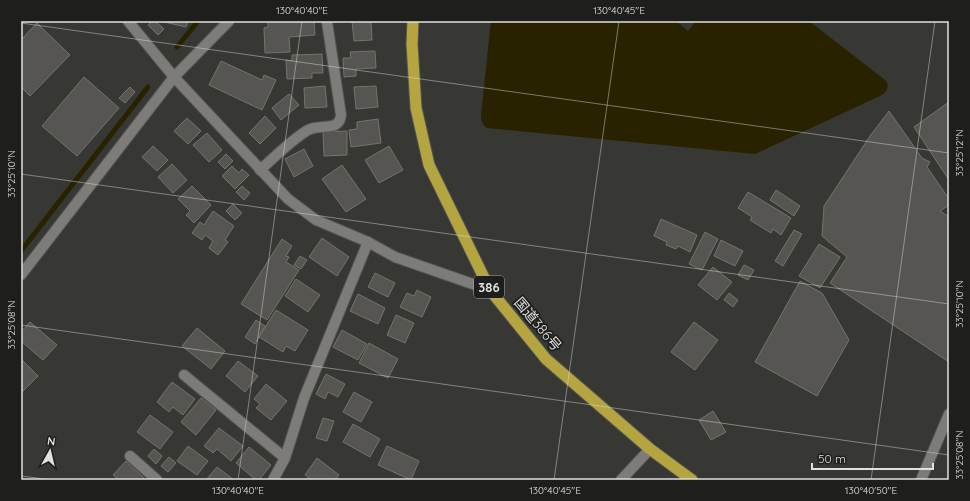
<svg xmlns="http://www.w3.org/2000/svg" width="970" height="501" font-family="Quicksand,'Noto Sans JP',sans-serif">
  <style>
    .water { fill: #282201 }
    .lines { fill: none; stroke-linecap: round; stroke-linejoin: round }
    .stream { stroke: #282201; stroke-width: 5 }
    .building { fill: #565551; stroke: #74746f }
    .minor-casing { stroke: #555552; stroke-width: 12 }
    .tertiary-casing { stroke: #555552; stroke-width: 12 }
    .trunk-casing { stroke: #555552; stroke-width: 13 }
    .minor { stroke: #7d7c78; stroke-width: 10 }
    .tertiary { stroke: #7d7c78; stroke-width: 10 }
    .trunk { stroke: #b5a541; stroke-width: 11 }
    .ticks { fill: none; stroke: #e1e1de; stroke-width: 1; stroke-opacity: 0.45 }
    .labels { text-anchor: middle; stroke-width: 3.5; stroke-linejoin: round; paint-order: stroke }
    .shield { fill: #1e1e1c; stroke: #a6a6a4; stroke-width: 1 }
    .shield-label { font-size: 13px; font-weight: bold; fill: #e1e1de }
    .street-label { font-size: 14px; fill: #e1e1de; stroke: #1e1e1c }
    .neatline { fill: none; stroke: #e1e1de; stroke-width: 1.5 }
    .ticks-label { font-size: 10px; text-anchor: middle; fill: #e1e1de }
  </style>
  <rect width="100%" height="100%" fill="#373733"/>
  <path class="water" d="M 491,21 L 676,21 L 688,31 L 696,21 L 809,21 L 885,80 C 891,87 886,93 880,96 L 755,154 L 487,128 C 482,124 481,121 481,115 Z"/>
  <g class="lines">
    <path class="stream" d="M 177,47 L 198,21
      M 21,251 L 148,87"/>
  </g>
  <path class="building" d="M 152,21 L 155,21 L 164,29 L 158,35 L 148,25 Z
    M 160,21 L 188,21 L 186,27 Z
    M 268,21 L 314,21 L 315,35 L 289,37 L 290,52 L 265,53 L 264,28 L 268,27 Z
    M 352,21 L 371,21 L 372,40 L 354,41 Z
    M 37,23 L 70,55 L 30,96 L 21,87 L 21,40 Z
    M 375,51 L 376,68 L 356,69 L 356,76 L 344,77 L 343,58 L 351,58 L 350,52 Z
    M 322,54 L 323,73 L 312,73 L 312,78 L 287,79 L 286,60 L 292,61 L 292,55 Z
    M 221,61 L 262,80 L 264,75 L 276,80 L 262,110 L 209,85 Z
    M 84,77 L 119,108 L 77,156 L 42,126 Z
    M 325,86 L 327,107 L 305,108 L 304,88 Z
    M 376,86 L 378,107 L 356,109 L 354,87 Z
    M 130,87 L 135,92 L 125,103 L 119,98 Z
    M 289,94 L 299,105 L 281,120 L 272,108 Z
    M 949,102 L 949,180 L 914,127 Z
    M 889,111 L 922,158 L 930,162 L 927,167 L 949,199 L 949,205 L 940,211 L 949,217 L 949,362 L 830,283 L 847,257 L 822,236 L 824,206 L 870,136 Z
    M 265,116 L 276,128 L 260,144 L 249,133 Z
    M 187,118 L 201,131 L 188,144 L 174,131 Z
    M 378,119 L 381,143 L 351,147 L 349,130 L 357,129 L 357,122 Z
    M 347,131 L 347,155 L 324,156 L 323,132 Z
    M 207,133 L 222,150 L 209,162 L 193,145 Z
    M 153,146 L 168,160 L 157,171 L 142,157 Z
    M 389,146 L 403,170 L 379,183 L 365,160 Z
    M 304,149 L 313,166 L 294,177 L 285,159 Z
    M 226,154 L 233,161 L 225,169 L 218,162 Z
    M 172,164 L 187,180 L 173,193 L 158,177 Z
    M 342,165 L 366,199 L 346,212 L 322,179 Z
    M 232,166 L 239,173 L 242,169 L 249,175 L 235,189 L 222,176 Z
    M 192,186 L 211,205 L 194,223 L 186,215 L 190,211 L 178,199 Z
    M 242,186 L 250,193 L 244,200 L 236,192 Z
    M 776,190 L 800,206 L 794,216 L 770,200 Z
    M 748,192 L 791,218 L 781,235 L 773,229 L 771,233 L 750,220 L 752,217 L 738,208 Z
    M 233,204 L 242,213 L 235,220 L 226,211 Z
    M 213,211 L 234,226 L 225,240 L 228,242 L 218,255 L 209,248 L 213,241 L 205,235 L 202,240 L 192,233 L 200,222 L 204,225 Z
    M 661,219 L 697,235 L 690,252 L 678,246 L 676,249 L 666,245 L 667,242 L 654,236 Z
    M 794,230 L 802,234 L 783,266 L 775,261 Z
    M 705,232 L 718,239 L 702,270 L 689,264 Z
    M 322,238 L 349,257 L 337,276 L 309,257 Z
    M 282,239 L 292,246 L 286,256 L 289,257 L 286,262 L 299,270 L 267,320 L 241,304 Z
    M 721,240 L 743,251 L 735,266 L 714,256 Z
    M 819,244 L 840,257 L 820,288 L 799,276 Z
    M 300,256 L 307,260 L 301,269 L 294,265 Z
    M 744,265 L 754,270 L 748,280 L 738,275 Z
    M 713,267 L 732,282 L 717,300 L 698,285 Z
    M 375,273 L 395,283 L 388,297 L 368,287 Z
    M 296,279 L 320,295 L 308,312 L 285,296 Z
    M 800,281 L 822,293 L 849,340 L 817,396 L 755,362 Z
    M 417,290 L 431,297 L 422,317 L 400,307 L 407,293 L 414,296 Z
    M 729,293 L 738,300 L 733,307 L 724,300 Z
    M 358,294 L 385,308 L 378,324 L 350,311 Z
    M 276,310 L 308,330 L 295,351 L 286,346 L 283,352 L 259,337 Z
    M 396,315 L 414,323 L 405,343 L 387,335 Z
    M 256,320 L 265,326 L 255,344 L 245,337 Z
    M 30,322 L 57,345 L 43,360 L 21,341 L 21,332 Z
    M 694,322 L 718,340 L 695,370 L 671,352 Z
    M 197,328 L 225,351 L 211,369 L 182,346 Z
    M 342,330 L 367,344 L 358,360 L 333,347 Z
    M 369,343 L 398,359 L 388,378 L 359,363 Z
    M 21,359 L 38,376 L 21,393 Z
    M 238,361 L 258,376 L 245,392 L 226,376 Z
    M 326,374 L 345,384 L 338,397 L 328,392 L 325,399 L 316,394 Z
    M 172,382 L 195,399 L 183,415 L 173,407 L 169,412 L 157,402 Z
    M 266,384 L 287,401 L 271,420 L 256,408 L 260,404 L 254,399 Z
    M 354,392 L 372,402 L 361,422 L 343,412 Z
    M 201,398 L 216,410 L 196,435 L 181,422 Z
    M 713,411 L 726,432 L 711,440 L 699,420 Z
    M 150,415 L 173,432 L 160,449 L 137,432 Z
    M 323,418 L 334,421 L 327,441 L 316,438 Z
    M 353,424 L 380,439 L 370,457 L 343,442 Z
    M 219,428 L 243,446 L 231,461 L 217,449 L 213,453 L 204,446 Z
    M 188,446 L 208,461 L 197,475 L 177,461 Z
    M 387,446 L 419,461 L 411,480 L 378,465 Z
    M 249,447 L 271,465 L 259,480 L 256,480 L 236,463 Z
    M 154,449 L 162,456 L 156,464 L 148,456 Z
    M 169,457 L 176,463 L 168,472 L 161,466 Z
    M 317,458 L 339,475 L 335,480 L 312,480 L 305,475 Z
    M 126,461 L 145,479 L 144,480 L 119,480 L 113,475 Z
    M 217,467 L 234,480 L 206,480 Z"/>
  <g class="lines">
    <defs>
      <path id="minor" d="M 174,77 L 229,21
        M 260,170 C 275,157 291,140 308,130 C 320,123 339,133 341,115 L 327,22
        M 184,375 L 285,458
        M 130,456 L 157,480
        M 273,480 L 285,458 L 304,398 L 368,242
        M 621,480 L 650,449"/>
      <path id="tertiary" d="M 128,21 L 174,77 L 288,199 L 316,220 L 368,242 L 395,257 L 490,290
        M 21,275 L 174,77
        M 921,480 L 949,414"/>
      <path id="trunk" d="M 413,21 L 412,44 L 416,108 L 429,165 L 490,290 L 546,359 L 650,449 L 692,480"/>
    </defs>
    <use href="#minor" class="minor-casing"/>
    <use href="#tertiary" class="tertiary-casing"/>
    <use href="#trunk" class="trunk-casing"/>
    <use href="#minor" class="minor"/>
    <use href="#tertiary" class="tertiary"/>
    <use href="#trunk" class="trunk"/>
  </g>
  <path class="ticks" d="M 21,23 L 949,153M 21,174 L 949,304M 21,325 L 949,455M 21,476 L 52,480M 238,480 L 302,21M 554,480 L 619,21M 871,480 L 935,21"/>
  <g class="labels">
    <rect class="shield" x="474" y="276" width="30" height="22" rx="3"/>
    <g class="shield-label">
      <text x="489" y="292">386</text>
    </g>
    <g class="street-label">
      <text transform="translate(538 324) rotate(50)" y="5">国道386号</text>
    </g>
  </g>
  <rect width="970" height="501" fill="none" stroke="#1e1e1c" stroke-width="44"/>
  <g transform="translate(50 451) rotate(8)" stroke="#1e1e1c" stroke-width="3" paint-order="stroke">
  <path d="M0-3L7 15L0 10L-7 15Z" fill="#e1e1de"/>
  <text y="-6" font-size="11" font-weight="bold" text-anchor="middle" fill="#e1e1de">N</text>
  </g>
  <path d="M812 463v6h121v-6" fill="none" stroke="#e1e1de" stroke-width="2"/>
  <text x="818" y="463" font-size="12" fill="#e1e1de" stroke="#1e1e1c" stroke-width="3" paint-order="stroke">50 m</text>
  <rect x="22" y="22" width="926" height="457" class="neatline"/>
  <g class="ticks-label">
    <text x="302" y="14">130°40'40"E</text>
    <text x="619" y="14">130°40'45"E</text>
    <text transform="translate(959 153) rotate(-90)" y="4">33°25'12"N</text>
    <text transform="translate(11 174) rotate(-90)" y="4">33°25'10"N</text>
    <text transform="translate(959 304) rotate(-90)" y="4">33°25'10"N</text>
    <text transform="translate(11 325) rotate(-90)" y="4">33°25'08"N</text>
    <text transform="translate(959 455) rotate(-90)" y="4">33°25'08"N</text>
    <text x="238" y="494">130°40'40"E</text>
    <text x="555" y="494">130°40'45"E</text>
    <text x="871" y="494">130°40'50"E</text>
  </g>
</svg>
